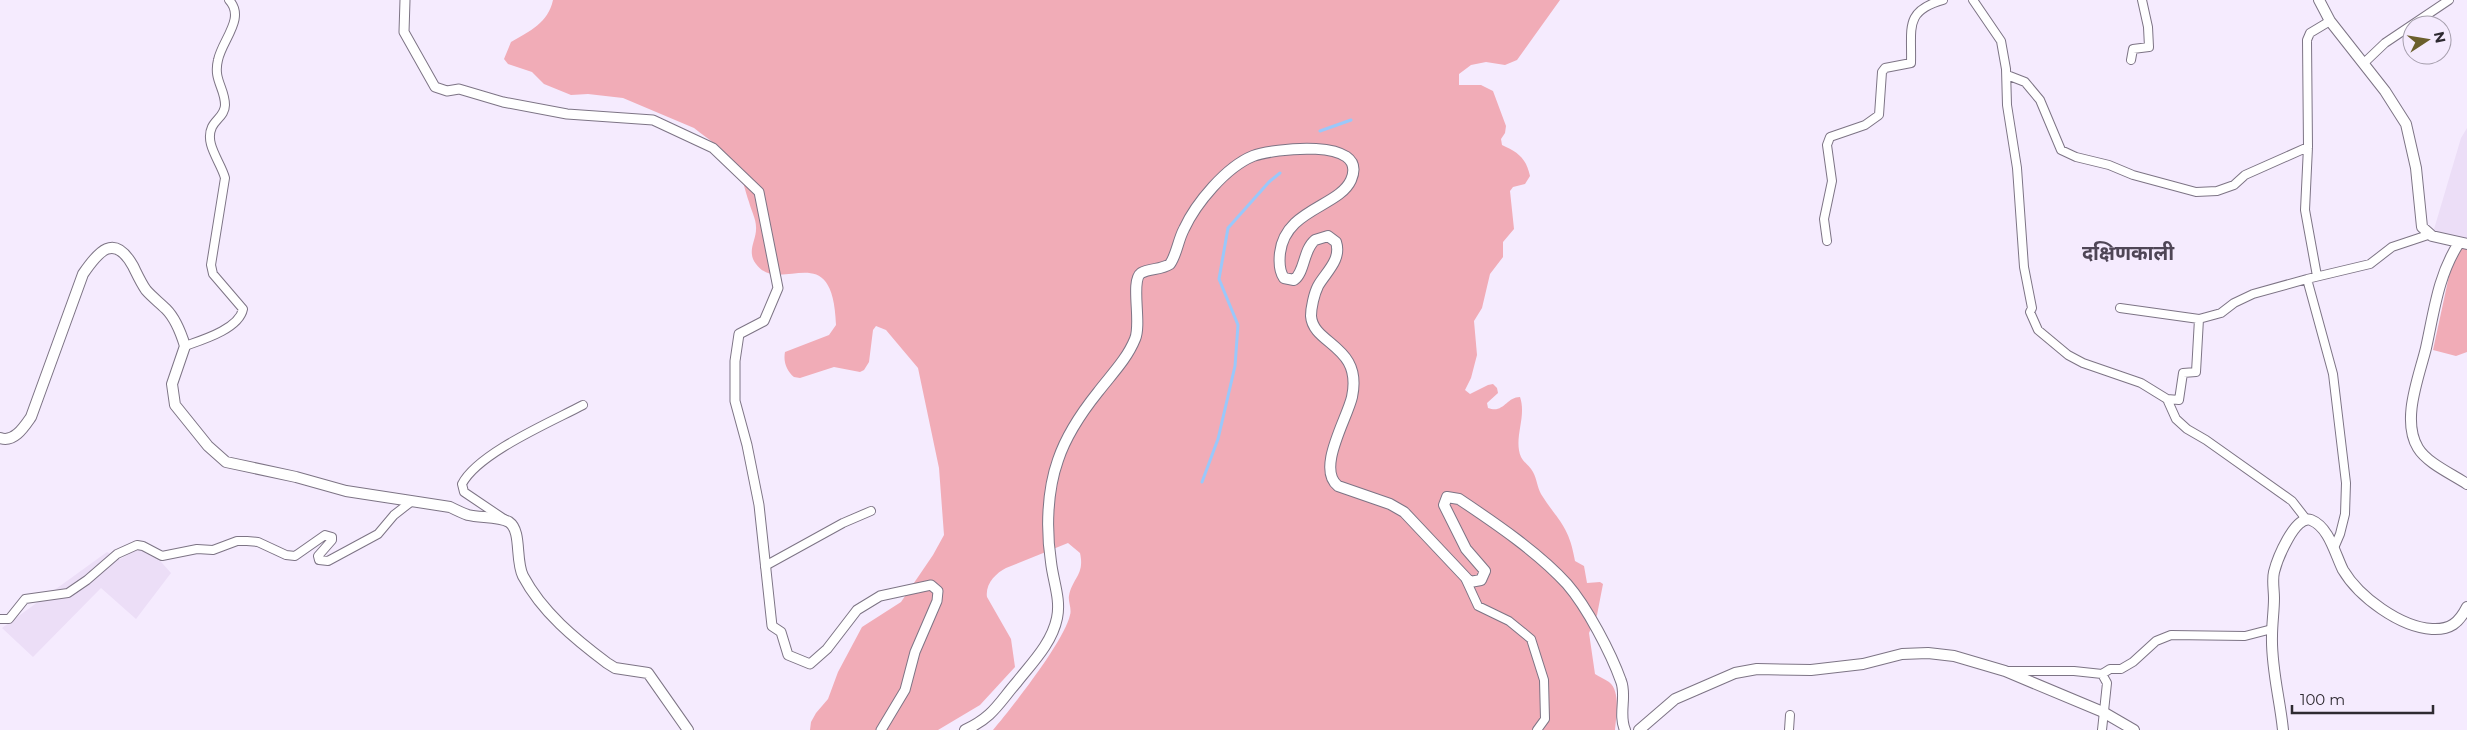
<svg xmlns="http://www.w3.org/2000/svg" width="2467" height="730" font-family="Montserrat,'Noto Sans Devanagari',sans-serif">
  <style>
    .built { fill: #ecdef7 }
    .green { fill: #f1acb7 }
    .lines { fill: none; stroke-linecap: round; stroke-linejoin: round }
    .stream { stroke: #9ac8fa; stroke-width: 3 }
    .minor-casing { stroke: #7d7485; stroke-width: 10 }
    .tertiary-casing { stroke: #7d7485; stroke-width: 11 }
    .secondary-casing { stroke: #7d7485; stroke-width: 12 }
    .minor { stroke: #fff; stroke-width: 8 }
    .tertiary { stroke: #fff; stroke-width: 9 }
    .secondary { stroke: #fff; stroke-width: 10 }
    .labels { text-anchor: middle; stroke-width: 4.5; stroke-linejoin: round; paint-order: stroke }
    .district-label { font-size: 20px; font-weight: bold; fill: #4f4656; stroke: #f5ebfe }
  </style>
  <rect width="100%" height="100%" fill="#f5ebfe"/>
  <path class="built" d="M 2467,128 L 2467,244 L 2432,236 L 2461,138 Z
    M 146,545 L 171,573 L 136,619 L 101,588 L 33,657 L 2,628 L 107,552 L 120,559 Z"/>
  <path class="green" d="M 553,0 L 1560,0 L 1517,60 L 1505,65 L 1486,62 L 1471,65 L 1459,74 L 1459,85 L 1481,85 L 1493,91 L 1506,126 L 1505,133 L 1501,139 L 1502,145 C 1517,152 1526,157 1530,176 L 1525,184 L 1513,187 L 1510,191 L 1514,229 L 1503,242 L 1503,257 L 1490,274 L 1482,308 L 1474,321 L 1477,355 L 1471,378 L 1465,390 L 1470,394 L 1488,385 L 1493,384 L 1497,388 L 1498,393 L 1487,403 L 1488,408 C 1504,414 1506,397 1520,397 C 1527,417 1513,438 1521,457 C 1524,463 1530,466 1533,472 C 1537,479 1537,487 1541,494 C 1558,521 1569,525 1575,561 L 1584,566 L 1587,583 L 1600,582 L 1603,584 L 1597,615 L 1589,633 L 1595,674 C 1599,677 1605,679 1609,682 C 1621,691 1616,717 1615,730 L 993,730 C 1011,709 1065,640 1070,615 C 1072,609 1068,602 1069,596 C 1072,578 1085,575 1080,553 L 1068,543 L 1006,568 C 996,573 985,584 987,597 L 1011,639 L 1015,667 L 980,705 L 938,730 L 810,730 L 811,722 L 816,713 L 828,699 L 838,672 L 862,627 L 901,602 L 933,555 L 944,535 L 939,468 L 918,368 L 886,330 L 876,326 L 873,330 L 869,362 L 864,370 L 860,372 L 834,367 L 800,378 L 794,377 C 787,371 783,362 785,352 L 829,335 L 836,325 C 833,234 780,297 756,264 C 746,251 757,240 756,227 C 756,219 751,210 749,202 C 745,191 743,179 738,169 C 728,151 709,140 694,128 L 623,98 L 588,94 L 571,95 L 544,84 L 532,72 L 508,64 L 504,59 L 511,42 C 530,31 548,23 553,0 Z
    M 2459,243 L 2467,244 L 2467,352 L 2456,356 L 2433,350 L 2452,262 Z"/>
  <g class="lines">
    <path class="stream" d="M 1320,131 L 1351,120
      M 1202,482 L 1218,439 L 1235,366 L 1238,325 L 1219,279 L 1228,228 L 1269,182 L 1280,173"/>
    <defs>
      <path id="minor" d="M 1973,0 L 2001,41 L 2006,69 L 2007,105 L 2017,168 L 2024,267 L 2032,308 L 2030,312 L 2038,330 L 2068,355 L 2083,363 L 2141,383 L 2167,399 L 2176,419 L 2187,429 L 2206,440 L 2292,501 L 2306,519
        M 2131,60 L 2133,49 L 2149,47 L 2148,27 L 2142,0
        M 2364,63 L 2385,43 L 2449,0
        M 2007,75 L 2025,82 L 2040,100 L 2061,150 L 2076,157 L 2109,165 L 2133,175 L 2196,192 L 2217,191 L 2234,185 L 2245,175 L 2308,147
        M 1827,241 L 1824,219 L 1832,181 L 1827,145 L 1830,137 L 1865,125 L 1879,115 L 1882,72 L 1885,68 L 1911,63 C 1912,28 1904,11 1943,0
        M 2317,276 L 2305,210 L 2308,147 L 2307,40 L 2310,33 L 2330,21
        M 2120,308 L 2199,319
        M 185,346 C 202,340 239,329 243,309 L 213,274 L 211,265 L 225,178 C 221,162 204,144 212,127 C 216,119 225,115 225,105 C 225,88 213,80 218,60 C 222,40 246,18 229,0
        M 2167,399 L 2179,400 L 2183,373 L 2196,372 L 2199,319 L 2221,313 L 2234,303 L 2253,294 L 2307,279
        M 504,519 L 464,492 L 462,484 C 478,453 551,422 583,405
        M 2334,548 L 2340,534 L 2345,514 L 2346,483 L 2333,374 L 2307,279 L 2370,264 L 2392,247 L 2428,235
        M 765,566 L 843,523 L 871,511
        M 1466,580 L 1478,606 L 1509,621 L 1531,639 L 1544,680 L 1545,719 L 1537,730
        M 0,619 L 9,619 L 25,599 L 68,593 L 87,580 L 117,554 L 137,545 L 143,546 L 162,556 L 197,549 L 213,550 L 237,541 L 247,541 L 258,542 L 286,555 L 295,556 L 325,535 L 332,537 L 332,540 L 318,556 L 319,560 L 328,561 L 378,534 L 394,515 L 412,501
        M 2008,671 L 2074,671 L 2102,674 L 2110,669 L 2121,669 L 2133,662 L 2156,641 L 2171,635 L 2245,636 L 2272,629
        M 1789,730 L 1790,715
        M 2102,730 L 2107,683 L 2102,674"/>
      <path id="tertiary" d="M 405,0 L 404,32 L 435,87 L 447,91 L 459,89 L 503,102 L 567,114 L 653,120 L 713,148 L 759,192 L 778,288 L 764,321 L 739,334 L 735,361 L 735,401 L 747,445 L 759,505 L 772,626 L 781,632 L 788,655 L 810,664 L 827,649 L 857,610 L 880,596 L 931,585 L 938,591 L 937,601 L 915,652 L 905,690 L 881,730"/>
      <path id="secondary" d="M 2319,0 L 2330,21 L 2385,91 L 2406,124 L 2416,168 L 2422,227 L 2432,236 L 2467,244
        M 2459,243 C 2438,275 2434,312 2426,348 C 2419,377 2401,420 2418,448 C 2427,463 2452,474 2467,484
        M 0,438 C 14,443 24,427 31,417 L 83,274 C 98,252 114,232 133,266 C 137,274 141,283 146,290 C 152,297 159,302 166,309 C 176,319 181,333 185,346 L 172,384 L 175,405 L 208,446 L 226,462 L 296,477 L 346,491 L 450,507 C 456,510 462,513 468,515 C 480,518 499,516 509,522 C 522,531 515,560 523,576 C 542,612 575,639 607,663 L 615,668 L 648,673 L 688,730
        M 965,730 C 993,717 998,704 1017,682 C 1032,663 1052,643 1057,618 C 1061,599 1053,581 1051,562 C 1046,530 1047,491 1058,460 C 1066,436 1082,412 1098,392 C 1111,375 1127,359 1135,339 C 1142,323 1130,281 1141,273 C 1150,268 1161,270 1170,264 C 1177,254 1178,240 1184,229 C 1196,203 1226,167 1253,156 C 1271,149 1370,136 1351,180 C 1339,207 1285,209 1280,253 C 1279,262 1279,271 1284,278 L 1294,280 C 1305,272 1303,250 1315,240 L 1328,236 L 1336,242 C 1342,260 1325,273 1318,286 C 1314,294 1311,308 1311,316 C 1313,345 1363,345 1352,397 C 1347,419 1316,469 1338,486 L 1390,504 L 1404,512 L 1470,582 L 1481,580 L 1485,571 L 1466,549 L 1444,505 L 1447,497 L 1459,499 C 1495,523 1539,553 1567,584 C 1587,607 1611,653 1621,681 C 1627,696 1618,714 1625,730
        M 1639,730 L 1675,699 L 1735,673 L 1757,669 L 1811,670 L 1863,664 L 1902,654 L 1928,653 L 1954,656 L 2005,671 L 2103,712 L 2134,730
        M 2283,730 C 2280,699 2271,668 2272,636 C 2272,623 2274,611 2274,598 C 2274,590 2272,580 2274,572 C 2277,560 2295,514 2311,520 C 2329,527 2335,554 2343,570 C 2359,597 2400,627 2432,629 C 2450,630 2459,623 2467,607"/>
    </defs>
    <use href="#minor" class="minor-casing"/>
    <use href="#tertiary" class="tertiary-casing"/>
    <use href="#secondary" class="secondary-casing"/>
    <use href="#minor" class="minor"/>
    <use href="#tertiary" class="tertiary"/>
    <use href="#secondary" class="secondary"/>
  </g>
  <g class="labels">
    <g class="district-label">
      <text x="2128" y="260">दक्षि‍णकाली</text>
    </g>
  </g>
  <g transform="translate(2427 40) rotate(78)"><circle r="24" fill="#f5ebfe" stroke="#a59eac"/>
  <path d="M0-4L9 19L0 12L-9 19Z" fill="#6b5f2c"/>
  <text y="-8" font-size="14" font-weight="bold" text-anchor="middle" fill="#2e2a31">N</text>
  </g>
  <path d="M2292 705v8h141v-8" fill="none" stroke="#2e2a31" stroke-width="2.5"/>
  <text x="2300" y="705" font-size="15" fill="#2e2a31" stroke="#f5ebfe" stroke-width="4" paint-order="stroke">100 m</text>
</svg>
